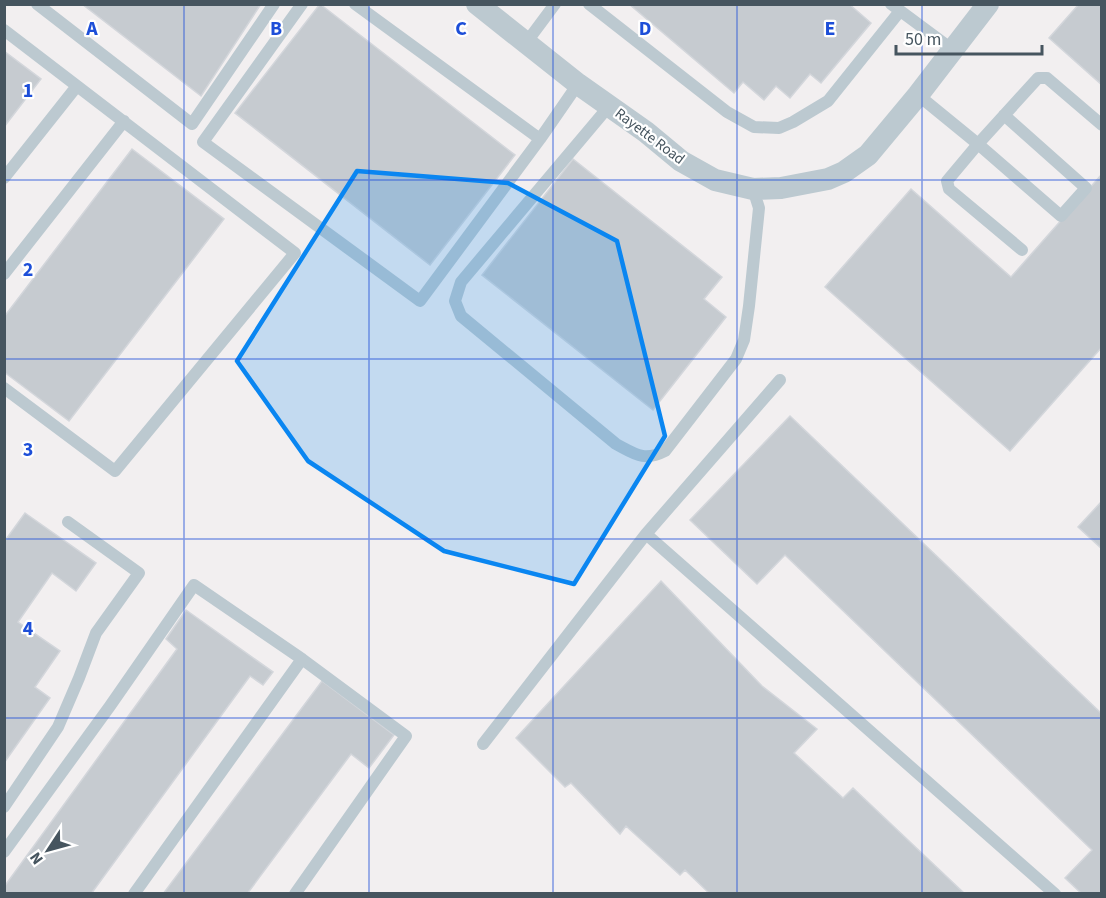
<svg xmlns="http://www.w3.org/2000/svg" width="1106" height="898" font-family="'Source Sans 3',sans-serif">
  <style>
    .building { fill: #c6cbd0; stroke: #d3d6db; stroke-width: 1.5 }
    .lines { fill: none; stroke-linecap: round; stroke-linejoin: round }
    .lane { stroke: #bcc9d0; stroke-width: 12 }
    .street { stroke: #bcc9d0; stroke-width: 22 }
    .marked { fill: #0a86f1; fill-opacity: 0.2; stroke: #0a86f1; stroke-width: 4.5; stroke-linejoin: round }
    .grid { fill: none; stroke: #1d4ed8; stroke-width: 1.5; stroke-opacity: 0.55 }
    .labels { text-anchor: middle; stroke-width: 4.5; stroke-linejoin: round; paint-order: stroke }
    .street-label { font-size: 15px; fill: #46555f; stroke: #fff }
    .grid-label { font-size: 20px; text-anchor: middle; font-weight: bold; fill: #1d4ed8; stroke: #fff; stroke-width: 4.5; stroke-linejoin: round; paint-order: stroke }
  </style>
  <rect width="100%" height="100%" fill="#f2eff0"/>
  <path class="building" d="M 82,4 L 261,4 L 201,96 Z
    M 320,4 L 515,155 L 430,265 L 235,113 Z
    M 629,4 L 849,4 L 871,23 L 821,83 L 810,74 L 790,98 L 776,86 L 764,100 L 743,82 L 734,93 Z
    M 1079,4 L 1102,4 L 1102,85 L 1049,38 Z
    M 4,51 L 41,79 L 4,127 Z
    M 132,149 L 224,219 L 69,421 L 4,372 L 4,317 Z
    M 573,159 L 722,277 L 704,299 L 726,317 L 653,410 L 482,275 Z
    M 1102,174 L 1102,347 L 1010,451 L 825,287 L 911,189 L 1011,277 Z
    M 790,416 L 1102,714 L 1102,894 L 1082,894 L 1065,878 L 1092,850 L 785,555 L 757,584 L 690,520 Z
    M 1102,501 L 1102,549 L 1078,527 Z
    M 25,513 L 96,563 L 76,591 L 52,573 L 18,622 L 60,651 L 35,687 L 50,698 L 4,763 L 4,542 Z
    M 661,581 L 762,686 L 817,729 L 794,753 L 843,798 L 853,788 L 965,894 L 710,894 L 685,870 L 680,875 L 626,826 L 620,834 L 571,783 L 565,787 L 516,738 Z
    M 186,610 L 273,672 L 263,685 L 250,676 L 91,894 L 4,894 L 4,887 L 177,649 L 166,639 Z
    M 322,681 L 394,735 L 369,768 L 351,754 L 247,894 L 163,894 Z"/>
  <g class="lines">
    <path class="lane" d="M 37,4 L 192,124 L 274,4
      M 302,4 L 203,142 L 420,301 L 540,139
      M 355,4 L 540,139 L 578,84
      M 589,4 L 727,112 L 754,127 L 779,128 L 793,122 L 828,101 L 900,11
      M 891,4 L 953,50
      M 4,30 L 295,253 L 115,471 L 4,388
      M 526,43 L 555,4
      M 918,95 L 978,144 L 947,181 L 949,189 L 1022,250
      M 610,105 L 461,282 L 455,301 L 461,316 L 616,444 C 635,454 644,462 665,451 L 736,359 L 744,340 L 749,306 L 759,208 L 753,189
      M 1004,115 L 1086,188 L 1061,216 L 978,144 L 1038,78 L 1047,78 L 1102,125
      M 4,178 L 77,86
      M 4,274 L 124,121
      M 646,534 L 780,380
      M 483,744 L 646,534 L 1055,894
      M 4,807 L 58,727 L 79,678 L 96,633 L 139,573 L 68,522
      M 4,852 L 110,706 L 194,585 L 302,659 L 406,736 L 295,894
      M 134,894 L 302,659"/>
    <path class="street" d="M 477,4 L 578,84 L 646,132 L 681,161 L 715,180 L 753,189 L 781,188 L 828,179 L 844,172 L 868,155 L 918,95 L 988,4"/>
  </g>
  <path class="marked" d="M 357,171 L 508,183 L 617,241 L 665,436 L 574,584 L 444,551 L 308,461 L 237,361 Z"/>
  <path class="grid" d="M 184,4 L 184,894M 369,4 L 369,894M 553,4 L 553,894M 737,4 L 737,894M 922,4 L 922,894M 4,180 L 1102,180M 4,359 L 1102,359M 4,539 L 1102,539M 4,718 L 1102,718"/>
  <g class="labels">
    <g class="street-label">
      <text transform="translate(650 136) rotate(37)" y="5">Rayette Road</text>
    </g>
  </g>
  <g class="grid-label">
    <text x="92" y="35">A</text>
    <text x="276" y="35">B</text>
    <text x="461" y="35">C</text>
    <text x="645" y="35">D</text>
    <text x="830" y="35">E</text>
    <text x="28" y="97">1</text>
    <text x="28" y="276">2</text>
    <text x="28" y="456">3</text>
    <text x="28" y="635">4</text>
  </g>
  <rect width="1106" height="898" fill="none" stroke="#46555f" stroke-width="12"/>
  <g transform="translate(48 850) rotate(234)" stroke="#ffffff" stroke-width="4.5" paint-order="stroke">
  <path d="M0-4.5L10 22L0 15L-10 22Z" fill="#46555f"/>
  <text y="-9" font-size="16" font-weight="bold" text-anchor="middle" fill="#46555f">N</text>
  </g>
  <path d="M896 45v9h146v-9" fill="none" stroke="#46555f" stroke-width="3"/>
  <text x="905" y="45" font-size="18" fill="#46555f" stroke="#ffffff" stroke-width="4.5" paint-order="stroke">50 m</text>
</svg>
